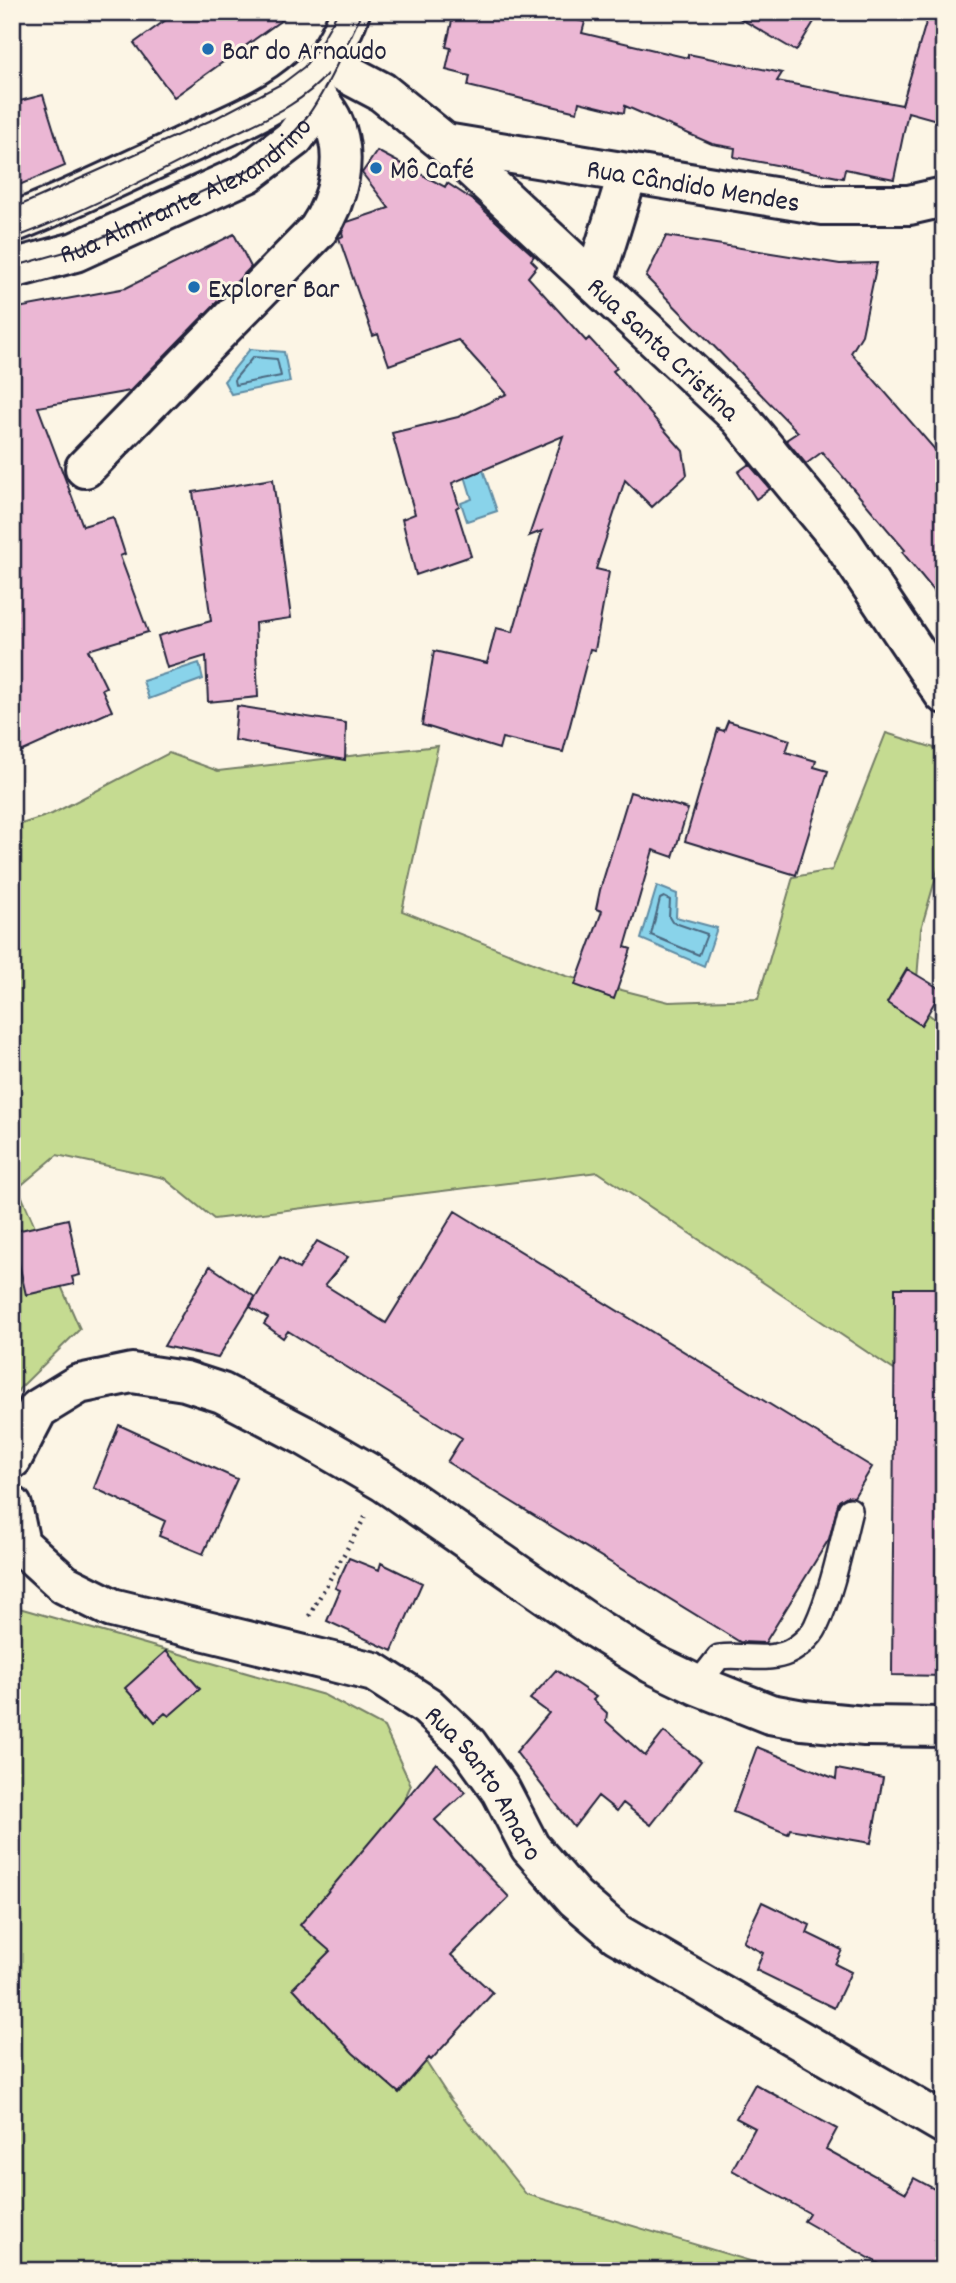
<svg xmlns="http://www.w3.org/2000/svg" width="956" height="2283" font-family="Dekko,sans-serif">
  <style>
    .green { fill: #c5db91; stroke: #747e66; stroke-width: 2 }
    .water { fill: #89d3ea; stroke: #608ca4; stroke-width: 2 }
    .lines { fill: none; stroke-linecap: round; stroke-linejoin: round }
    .shore { stroke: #4b6981; stroke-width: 2 }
    .building { fill: #ebb7d4; stroke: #22223b; stroke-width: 2 }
    .service-casing { stroke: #22223b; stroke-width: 28 }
    .minor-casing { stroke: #22223b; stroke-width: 44 }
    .tertiary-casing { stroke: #22223b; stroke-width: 44 }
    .path { stroke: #22223b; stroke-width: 4.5; stroke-dasharray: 2 5; stroke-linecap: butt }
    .service { stroke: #fcf5e5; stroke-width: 23 }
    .minor { stroke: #fcf5e5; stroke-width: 38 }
    .tertiary { stroke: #fcf5e5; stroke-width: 38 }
    .tram { stroke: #22223b; stroke-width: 2 }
    .poi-dot { fill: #1f6fb2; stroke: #fcf5e5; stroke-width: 2.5 }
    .labels { text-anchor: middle; stroke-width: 6; stroke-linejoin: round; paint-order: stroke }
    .poi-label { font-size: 28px; fill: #22223b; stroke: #fcf5e5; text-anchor: start }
    .street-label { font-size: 28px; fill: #22223b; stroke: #fcf5e5 }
  </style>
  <rect width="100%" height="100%" fill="#fcf5e5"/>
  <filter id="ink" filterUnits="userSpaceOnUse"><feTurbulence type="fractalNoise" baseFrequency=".0143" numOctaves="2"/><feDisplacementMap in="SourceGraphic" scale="14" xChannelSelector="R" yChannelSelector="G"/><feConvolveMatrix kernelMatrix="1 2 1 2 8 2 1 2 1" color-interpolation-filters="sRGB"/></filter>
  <g filter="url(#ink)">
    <path class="green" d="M 886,733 L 944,751 L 944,849 L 921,929 L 915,1004 L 944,1026 L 944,1291 L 903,1376 L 598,1172 L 214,1219 L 164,1178 L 57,1155 L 18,1188 L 80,1329 L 19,1389 L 12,1402 L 12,827 L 52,814 L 169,753 L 218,771 L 438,746 L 402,911 L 566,976 L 669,1002 L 758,999 L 793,877 L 832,870 Z
      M 12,1606 L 324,1695 L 384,1727 L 411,1785 L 376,1859 L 389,2005 L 450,2099 L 526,2194 L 784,2271 L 12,2271 Z"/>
    <path class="water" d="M 250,349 L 284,352 L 290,382 L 231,394 L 224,381 Z
      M 483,470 L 497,511 L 467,521 L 461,503 L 472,499 L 465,476 Z
      M 199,663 L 203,679 L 149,699 L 143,681 Z
      M 657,886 L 677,894 L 676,917 L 717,928 L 704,966 L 641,939 Z"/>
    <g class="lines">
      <path class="shore" d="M 253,357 L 277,359 L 281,376 L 235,385 L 234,380 Z
        M 664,897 L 670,900 L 669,917 L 672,922 L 707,934 L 699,955 L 651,935 L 660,899 Z"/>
    </g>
    <path class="building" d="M 177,12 L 293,12 L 174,97 L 134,43 Z
      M 454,12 L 545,12 L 585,22 L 582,33 L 688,58 L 688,54 L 782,73 L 777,81 L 902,105 L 929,12 L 944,12 L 944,122 L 908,112 L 894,179 L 845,169 L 843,178 L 734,157 L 735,148 L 712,144 L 625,106 L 624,113 L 579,102 L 577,112 L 468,86 L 470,76 L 446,70 L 451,48 L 446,47 Z
      M 729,12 L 820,12 L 796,51 Z
      M 43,95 L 65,166 L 12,188 L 12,103 Z
      M 377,151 L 445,187 L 447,183 L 473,200 L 534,256 L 531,260 L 537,266 L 528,277 L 586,341 L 589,338 L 617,368 L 613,371 L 683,451 L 687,475 L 652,507 L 625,480 L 596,569 L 609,572 L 595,650 L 590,649 L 563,752 L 502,738 L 499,749 L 422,725 L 434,651 L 487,663 L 496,628 L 513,632 L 542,531 L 529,536 L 563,436 L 452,483 L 459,506 L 456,508 L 471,556 L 416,575 L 402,519 L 415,514 L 392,433 L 458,417 L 507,394 L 458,340 L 389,365 L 378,334 L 373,336 L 339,238 L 343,236 L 342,232 L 347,222 L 389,208 L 362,173 Z
      M 234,234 L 251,267 L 130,391 L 38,407 L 83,526 L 113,517 L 125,554 L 120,556 L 148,632 L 88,650 L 106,687 L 102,689 L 112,711 L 12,756 L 12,309 L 126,288 Z
      M 666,236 L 840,264 L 877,263 L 862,335 L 851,353 L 944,460 L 944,603 L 902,552 L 905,550 L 822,452 L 806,464 L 786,440 L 798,432 L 646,277 Z
      M 749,464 L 770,489 L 756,499 L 738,472 Z
      M 273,479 L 291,618 L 255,623 L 258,697 L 208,702 L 206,656 L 167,668 L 158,636 L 211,621 L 193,492 Z
      M 237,706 L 346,723 L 345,760 L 234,740 Z
      M 728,721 L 790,740 L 786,752 L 816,761 L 814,767 L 828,771 L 796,875 L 685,841 L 718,729 L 724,731 Z
      M 630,792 L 688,809 L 673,857 L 653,850 L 625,947 L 631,949 L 614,999 L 575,985 L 602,911 L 596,909 L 600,890 Z
      M 907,969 L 942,990 L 921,1025 L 887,1003 Z
      M 455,1211 L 872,1467 L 854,1497 L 847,1496 L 839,1501 L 829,1539 L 765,1643 L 740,1642 L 447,1462 L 462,1438 L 288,1331 L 283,1338 L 264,1324 L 268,1318 L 250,1307 L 280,1257 L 299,1269 L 317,1241 L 348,1257 L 325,1285 L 386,1323 Z
      M 68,1219 L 80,1275 L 72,1277 L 74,1284 L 26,1295 L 12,1232 Z
      M 210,1266 L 255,1297 L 218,1358 L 164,1346 Z
      M 895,1288 L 944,1288 L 944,1676 L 892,1675 Z
      M 119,1425 L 237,1479 L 203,1554 L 159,1536 L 165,1521 L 94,1488 Z
      M 349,1558 L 379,1570 L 381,1563 L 422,1583 L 392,1651 L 327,1621 L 340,1590 L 335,1588 Z
      M 166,1651 L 200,1689 L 169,1716 L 165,1713 L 155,1722 L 125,1688 Z
      M 556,1670 L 596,1697 L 593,1700 L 607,1713 L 606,1721 L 645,1756 L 664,1732 L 701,1761 L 651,1825 L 623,1803 L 617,1811 L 598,1796 L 574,1827 L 516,1752 L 549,1713 L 530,1699 Z
      M 757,1747 L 836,1779 L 837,1769 L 883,1778 L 871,1843 L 790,1829 L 788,1834 L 733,1812 Z
      M 436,1763 L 466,1792 L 435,1820 L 509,1897 L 451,1955 L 493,1993 L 431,2060 L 429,2058 L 399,2093 L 353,2053 L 293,1988 L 330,1951 L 300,1925 Z
      M 762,1902 L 810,1925 L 807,1933 L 842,1950 L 835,1964 L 851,1972 L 834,2008 L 756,1970 L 763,1953 L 743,1942 Z
      M 755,2084 L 837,2129 L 826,2149 L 906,2193 L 914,2178 L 944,2194 L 944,2247 L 930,2271 L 892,2271 L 804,2221 L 809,2213 L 732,2170 L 755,2128 L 736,2118 Z"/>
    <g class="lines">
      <defs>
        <path id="service" d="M 697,1685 L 719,1657 C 741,1654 763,1661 784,1654 C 796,1650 811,1637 816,1626 C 832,1592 841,1546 850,1510"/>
        <g id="minor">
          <path id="s1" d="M 323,61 L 382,92 L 445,143 L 739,417 L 842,542 L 944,694"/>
          <path id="s2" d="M 445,143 L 823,205 L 909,205 L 944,197"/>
          <path d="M 594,282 L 628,173"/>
          <path d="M 85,468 L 318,230 C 338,200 349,157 333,122 C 329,112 321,103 314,94"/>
          <path d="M 12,1459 L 38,1409 L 79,1384 L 132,1373 L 185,1381 L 222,1393 L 305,1436 L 384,1482 L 598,1630 L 653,1664 L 697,1685 L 770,1714 L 803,1720 L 865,1726 L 944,1727"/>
          <path id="s3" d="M 12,1506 L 20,1544 L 64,1584 L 112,1608 L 374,1672 L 427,1706 L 468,1745 L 501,1791 L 530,1847 L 575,1898 L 617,1934 L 944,2124"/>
        </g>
        <path id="tertiary" d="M 12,223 C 71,200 127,172 184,146 C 226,126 276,108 310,76 C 328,60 342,35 350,12
          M 12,269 L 75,252 L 248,173 L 294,138 L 303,126 L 314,103 L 312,75"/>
      </defs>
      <use href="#service" class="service-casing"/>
      <use href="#minor" class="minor-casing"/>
      <use href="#tertiary" class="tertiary-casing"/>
      <path class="path" d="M 309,1616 L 365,1517"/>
      <use href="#service" class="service"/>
      <use href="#minor" class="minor"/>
      <use href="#tertiary" class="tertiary"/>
      <g class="tram">
        <path d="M 12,209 L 216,118 L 283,83 L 304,67 L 314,54 L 338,12"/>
        <path d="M 12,239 C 84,212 152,176 220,141 C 256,122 300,107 327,74"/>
        <path id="s4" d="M 12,267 L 79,248 L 247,171 C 298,137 315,111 341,56 C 348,42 356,28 361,12"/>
      </g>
    </g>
  </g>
  <g class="poi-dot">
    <circle cx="208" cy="49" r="7"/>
    <circle cx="376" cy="168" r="7"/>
    <circle cx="194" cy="287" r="7"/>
  </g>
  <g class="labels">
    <g class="poi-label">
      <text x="222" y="59">Bar do Arnaudo</text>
      <text x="390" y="178">Mô Café</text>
      <text x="208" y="297">Explorer Bar</text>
    </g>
    <g class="street-label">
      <text dy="10" stroke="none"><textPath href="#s2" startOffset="252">Rua Cândido Mendes</textPath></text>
      <text dy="10" stroke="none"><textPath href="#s4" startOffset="191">Rua Almirante Alexandrino</textPath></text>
      <text dy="10" stroke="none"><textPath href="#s1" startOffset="448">Rua Santa Cristina</textPath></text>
      <text dy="10" stroke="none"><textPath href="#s3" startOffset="581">Rua Santo Amaro</textPath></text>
    </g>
  </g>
  <rect width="956" height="2283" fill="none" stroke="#fcf5e5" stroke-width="42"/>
  <rect x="21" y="21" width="914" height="2241" fill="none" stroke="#22223b" stroke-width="2.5" filter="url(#ink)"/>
</svg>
